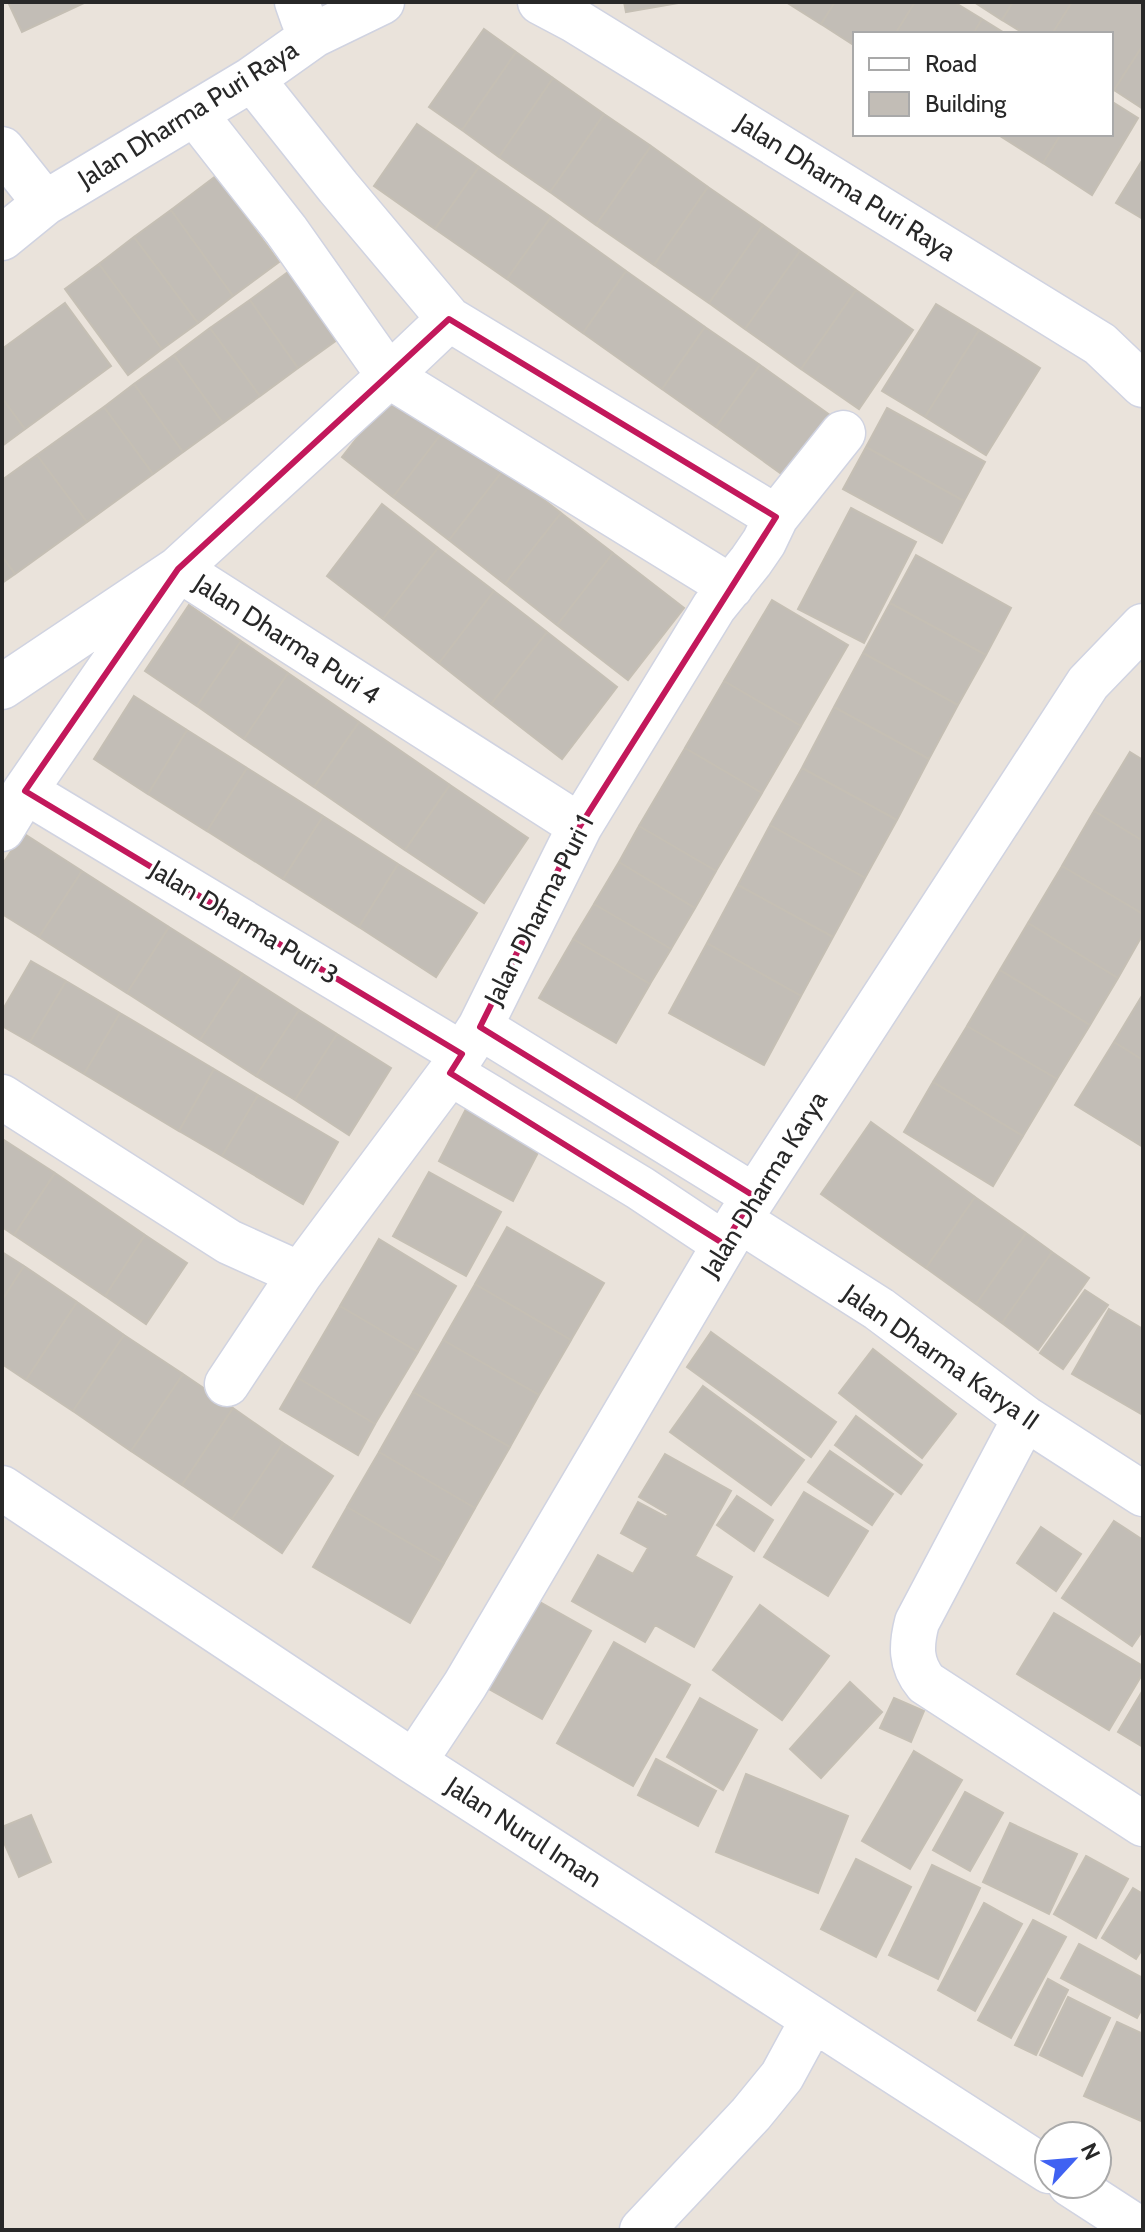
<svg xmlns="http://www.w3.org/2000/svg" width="1145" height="2232" font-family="Cabin,sans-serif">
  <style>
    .building { fill: #c2bdb6; stroke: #c5bfb4; stroke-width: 2 }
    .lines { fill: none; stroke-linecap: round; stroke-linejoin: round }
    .minor-casing { stroke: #d0d3e1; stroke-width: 47 }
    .minor { stroke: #fff; stroke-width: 44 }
    .marked { fill: none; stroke: #c2185b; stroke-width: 6; stroke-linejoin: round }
    .labels { text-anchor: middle; stroke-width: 6; stroke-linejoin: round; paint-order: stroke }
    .street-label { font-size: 26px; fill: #282828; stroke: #fff }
  </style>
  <rect width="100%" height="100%" fill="#eae3db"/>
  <path class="building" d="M 8,2 L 86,2 L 22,32 Z
    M 624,2 L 684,2 L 626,12 Z
    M 786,2 L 835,2 L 821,24 Z
    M 835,2 L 915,2 L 895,34 L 855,34 L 855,46 L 821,24 Z
    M 915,2 L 954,2 L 982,19 L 973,34 L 895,34 Z
    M 974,2 L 1013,2 L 1002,20 Z
    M 1013,2 L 1072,2 L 1052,34 L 1025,34 L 1002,20 Z
    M 1072,2 L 1143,2 L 1143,45 L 1114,90 L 1111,88 L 1111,34 L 1052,34 Z
    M 982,19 L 1006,34 L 973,34 Z
    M 484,29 L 516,52 L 462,130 L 429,107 Z
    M 1143,45 L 1143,109 L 1114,90 Z
    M 516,52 L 553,78 L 499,157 L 462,130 Z
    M 553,78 L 604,114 L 550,192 L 499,157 Z
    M 1111,101 L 1138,118 L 1092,195 L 1043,163 L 1061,134 L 1111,134 Z
    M 604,114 L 651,146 L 596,225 L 550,192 Z
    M 417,124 L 479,167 L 435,229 L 374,186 Z
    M 997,134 L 1061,134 L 1043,163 Z
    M 651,146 L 708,187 L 654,265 L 596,225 Z
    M 1143,159 L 1143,219 L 1116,203 Z
    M 479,167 L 551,217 L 507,279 L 435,229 Z
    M 216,176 L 279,262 L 233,296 L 171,210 Z
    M 708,187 L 763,225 L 709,303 L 654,265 Z
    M 171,210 L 233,296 L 198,323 L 134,237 Z
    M 551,217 L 626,271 L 583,333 L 507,279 Z
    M 763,225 L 800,251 L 745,329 L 709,303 Z
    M 134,237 L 198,323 L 162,349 L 99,264 Z
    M 800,251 L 856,290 L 801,369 L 745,329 Z
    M 99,264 L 162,349 L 128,375 L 65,289 Z
    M 299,264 L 348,332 L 298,368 L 250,300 Z
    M 626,271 L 705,327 L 662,389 L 583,333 Z
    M 856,290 L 913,330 L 859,409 L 801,369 Z
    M 250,300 L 298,368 L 260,396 L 210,328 Z
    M 65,303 L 111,366 L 25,429 L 2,398 L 2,349 Z
    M 936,304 L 979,330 L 925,417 L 882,391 Z
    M 705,327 L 760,365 L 716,427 L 662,389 Z
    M 210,328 L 260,396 L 223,423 L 174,355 Z
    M 979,330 L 1040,368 L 986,455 L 925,417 Z
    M 174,355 L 223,423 L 183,452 L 134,384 Z
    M 760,365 L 834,418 L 790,480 L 716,427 Z
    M 134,384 L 183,452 L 153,474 L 104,407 Z
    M 398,386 L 448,425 L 393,497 L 342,457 Z
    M 2,398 L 25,429 L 2,446 Z
    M 104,407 L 153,474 L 87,522 L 37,455 Z
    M 887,408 L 985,462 L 964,501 L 866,447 Z
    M 448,425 L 504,469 L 449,540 L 393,497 Z
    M 866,447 L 964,501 L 942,543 L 843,489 Z
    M 37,455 L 87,522 L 15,574 L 2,556 L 2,480 Z
    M 504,469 L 561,513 L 505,584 L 449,540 Z
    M 382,504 L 438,548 L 383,619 L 327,576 Z
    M 851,508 L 916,542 L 864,643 L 798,609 Z
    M 561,513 L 613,553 L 557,625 L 505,584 Z
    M 438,548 L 494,591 L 439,663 L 383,619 Z
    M 613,553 L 684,608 L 628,680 L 557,625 Z
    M 916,555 L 1011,608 L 986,655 L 890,603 Z
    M 2,556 L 15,574 L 2,583 Z
    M 494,591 L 547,632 L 491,704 L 439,663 Z
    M 772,600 L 848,645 L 801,726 L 724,681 Z
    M 890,603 L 986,655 L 958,705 L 863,653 Z
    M 189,605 L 241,641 L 197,706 L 145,671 Z
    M 547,632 L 617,687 L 562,759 L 491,704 Z
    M 241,641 L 288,673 L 244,739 L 197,706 Z
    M 863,653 L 958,705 L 929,759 L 834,707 Z
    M 288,673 L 359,722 L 314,787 L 244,739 Z
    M 724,681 L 801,726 L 762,793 L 685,748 Z
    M 134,696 L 187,730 L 148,794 L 94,759 Z
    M 834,707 L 929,759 L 897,820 L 802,768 Z
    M 359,722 L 450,785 L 405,850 L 314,787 Z
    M 187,730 L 247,768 L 207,831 L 148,794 Z
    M 685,748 L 762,793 L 716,871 L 639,826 Z
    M 1130,752 L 1143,760 L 1143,841 L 1094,811 Z
    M 247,768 L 323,816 L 283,879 L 207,831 Z
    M 802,768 L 897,820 L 865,878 L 770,825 Z
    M 450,785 L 528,838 L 484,903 L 405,850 Z
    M 1094,811 L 1143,841 L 1143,914 L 1062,866 Z
    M 323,816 L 398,864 L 359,927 L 283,879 Z
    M 770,825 L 865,878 L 833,937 L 738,885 Z
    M 639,826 L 716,871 L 695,908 L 619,862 Z
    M 23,833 L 82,871 L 39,937 L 2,914 L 2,865 Z
    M 619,862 L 695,908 L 671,949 L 594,904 Z
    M 398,864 L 477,913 L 436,977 L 359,927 Z
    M 1062,866 L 1143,914 L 1143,934 L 1118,978 L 1028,923 Z
    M 82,871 L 169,927 L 127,993 L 39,937 Z
    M 738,885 L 833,937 L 801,996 L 707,943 Z
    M 594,904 L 671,949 L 650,984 L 573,939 Z
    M 1028,923 L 1118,978 L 1090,1025 L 1000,970 Z
    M 169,927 L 243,974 L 200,1040 L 127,993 Z
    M 573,939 L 650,984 L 616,1043 L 539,998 Z
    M 707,943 L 801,996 L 764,1065 L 669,1013 Z
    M 31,961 L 66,981 L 30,1042 L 2,1026 L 2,1011 Z
    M 1000,970 L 1090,1025 L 1057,1079 L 967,1026 Z
    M 243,974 L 299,1010 L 256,1076 L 200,1040 Z
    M 66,981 L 120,1013 L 84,1074 L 30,1042 Z
    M 1143,994 L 1143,1060 L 1114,1042 Z
    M 299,1010 L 337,1034 L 295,1100 L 256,1076 Z
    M 120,1013 L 214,1069 L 179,1131 L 84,1074 Z
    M 967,1026 L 1057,1079 L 1023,1136 L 933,1082 Z
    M 337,1034 L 391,1068 L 349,1135 L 295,1100 Z
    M 1114,1042 L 1143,1060 L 1143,1147 L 1075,1105 Z
    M 214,1069 L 258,1095 L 222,1156 L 179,1131 Z
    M 933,1082 L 1023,1136 L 993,1186 L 904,1132 Z
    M 258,1095 L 338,1142 L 303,1204 L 222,1156 Z
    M 468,1105 L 542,1145 L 513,1201 L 439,1161 Z
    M 871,1122 L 975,1197 L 926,1268 L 821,1194 Z
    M 4,1140 L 55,1173 L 14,1235 L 2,1227 L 2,1143 Z
    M 429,1172 L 501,1212 L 466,1276 L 393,1236 Z
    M 55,1173 L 145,1235 L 105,1296 L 14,1235 Z
    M 975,1197 L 1026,1233 L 976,1304 L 926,1268 Z
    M 507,1227 L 604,1283 L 571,1340 L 475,1284 Z
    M 1026,1233 L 1052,1252 L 1002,1323 L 976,1304 Z
    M 145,1235 L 187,1263 L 146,1324 L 105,1296 Z
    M 379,1239 L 456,1286 L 418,1352 L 340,1306 Z
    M 2,1252 L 24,1266 L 2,1300 Z
    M 1052,1252 L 1089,1278 L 1038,1350 L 1002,1323 Z
    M 24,1266 L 77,1302 L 26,1380 L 2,1364 L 2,1300 Z
    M 475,1284 L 571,1340 L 539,1395 L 443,1340 Z
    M 1085,1290 L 1108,1305 L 1063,1369 L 1040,1353 Z
    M 77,1302 L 124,1335 L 73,1411 L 26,1380 Z
    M 340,1306 L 418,1352 L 375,1424 L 298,1378 Z
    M 1109,1309 L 1143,1329 L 1143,1415 L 1072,1374 Z
    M 711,1332 L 836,1422 L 811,1457 L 687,1367 Z
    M 124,1335 L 183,1374 L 131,1451 L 73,1411 Z
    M 443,1340 L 539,1395 L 510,1447 L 413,1392 Z
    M 873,1349 L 956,1414 L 922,1458 L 839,1393 Z
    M 183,1374 L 233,1408 L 182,1485 L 131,1451 Z
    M 298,1378 L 375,1424 L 358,1455 L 280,1409 Z
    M 703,1386 L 804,1460 L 771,1505 L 670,1432 Z
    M 413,1392 L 510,1447 L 475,1508 L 379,1452 Z
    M 233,1408 L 283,1443 L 232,1519 L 182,1485 Z
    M 856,1416 L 922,1465 L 901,1494 L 835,1445 Z
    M 283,1443 L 333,1476 L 282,1553 L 232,1519 Z
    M 830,1451 L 893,1494 L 872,1525 L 808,1482 Z
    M 379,1452 L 475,1508 L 444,1563 L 347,1507 Z
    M 665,1454 L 731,1491 L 695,1556 L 732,1577 L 694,1647 L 655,1625 L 645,1642 L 572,1601 L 598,1555 L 633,1574 L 648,1548 L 621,1533 L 638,1502 L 666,1517 L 668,1514 L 639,1497 Z
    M 804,1492 L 868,1531 L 828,1596 L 764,1557 Z
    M 737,1496 L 773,1520 L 754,1551 L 717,1525 Z
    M 347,1507 L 444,1563 L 410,1623 L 313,1567 Z
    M 1114,1521 L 1143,1540 L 1143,1630 L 1132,1646 L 1062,1598 Z
    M 1041,1527 L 1081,1554 L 1056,1591 L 1017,1563 Z
    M 531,1597 L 591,1631 L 542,1719 L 482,1685 Z
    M 760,1605 L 829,1656 L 782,1720 L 713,1670 Z
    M 1054,1613 L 1143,1666 L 1143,1673 L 1109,1730 L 1017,1674 Z
    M 614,1642 L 690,1685 L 633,1786 L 557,1743 Z
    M 850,1682 L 882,1712 L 821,1778 L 790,1749 Z
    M 1143,1690 L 1143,1747 L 1118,1732 Z
    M 700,1698 L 757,1730 L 723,1790 L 667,1757 Z
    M 894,1698 L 924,1711 L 911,1742 L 880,1728 Z
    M 914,1751 L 962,1780 L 910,1869 L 862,1841 Z
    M 656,1759 L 716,1791 L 698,1826 L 638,1795 Z
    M 746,1774 L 848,1816 L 818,1893 L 716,1852 Z
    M 965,1792 L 1003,1813 L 970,1871 L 933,1850 Z
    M 31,1815 L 51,1862 L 19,1877 L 2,1838 L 2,1827 Z
    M 1010,1823 L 1077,1854 L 1049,1914 L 983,1882 Z
    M 1086,1856 L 1128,1879 L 1096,1938 L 1054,1914 Z
    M 856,1859 L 911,1887 L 876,1957 L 821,1929 Z
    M 932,1865 L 980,1888 L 938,1979 L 889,1955 Z
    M 1133,1888 L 1143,1894 L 1143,1948 L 1136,1959 L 1102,1938 Z
    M 984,1903 L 1022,1924 L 975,2011 L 938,1990 Z
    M 1033,1920 L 1066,1937 L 1011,2038 L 978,2020 Z
    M 1079,1944 L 1143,1978 L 1143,2007 L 1137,2018 L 1061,1978 Z
    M 1048,1979 L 1068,1990 L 1036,2055 L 1015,2045 Z
    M 1068,1997 L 1110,2018 L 1082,2076 L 1040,2055 Z
    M 1117,2022 L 1143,2034 L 1143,2117 L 1141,2121 L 1084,2096 Z"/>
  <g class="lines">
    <defs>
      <path id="minor" d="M 297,2 L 303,19 L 314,35
        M 540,2 L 574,20 L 1100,344 L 1143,385
        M 252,79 L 338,187 L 449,319 L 776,517
        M 195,114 L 286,230 L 389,376 L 731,587
        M 2,149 L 45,203
        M 2,238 L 45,203 L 252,79 L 314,35 L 382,2
        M 2,687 L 178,569 L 389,376 L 449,319
        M 25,791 L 462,1054
        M 2,829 L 25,791 L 178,569 L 580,826
        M 480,1027 L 754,1196
        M 450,1073 L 640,1188 L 724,1244
        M 2,1097 L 229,1242 L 300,1274
        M 739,1220 L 879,1309 L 1025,1418 L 1143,1494
        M 227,1384 L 300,1274 L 450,1073 L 480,1027 L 580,826 L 714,607 L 751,561 L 764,542 L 776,517 L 843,433
        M 1025,1418 L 917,1622 C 911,1645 910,1664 926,1683 L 1143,1824
        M 2,1488 L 414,1762 L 1049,2171
        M 414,1762 L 465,1685 L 739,1220 L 1088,683 L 1143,626
        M 1070,2184 L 1141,2230
        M 642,2230 L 751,2114 L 782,2076 L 813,2019"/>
    </defs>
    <use href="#minor" class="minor-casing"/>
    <use href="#minor" class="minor"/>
  </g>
  <path class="marked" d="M 449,319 L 776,517 L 580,826 L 480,1027 L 754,1196 L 724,1244 L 450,1073 L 462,1054 L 25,791 L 178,569 Z"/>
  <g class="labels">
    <g class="street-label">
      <text transform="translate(188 114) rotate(-32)" y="9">Jalan Dharma Puri Raya</text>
      <text transform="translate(846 187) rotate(32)" y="9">Jalan Dharma Puri Raya</text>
      <text transform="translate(287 639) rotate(33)" y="9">Jalan Dharma Puri 4</text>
      <text transform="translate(539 910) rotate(-63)" y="9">Jalan Dharma Puri 1</text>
      <text transform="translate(244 922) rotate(31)" y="9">Jalan Dharma Puri 3</text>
      <text transform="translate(764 1184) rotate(-58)" y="9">Jalan Dharma Karya</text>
      <text transform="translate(941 1357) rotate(35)" y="9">Jalan Dharma Karya II</text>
      <text transform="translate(524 1832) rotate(33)" y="9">Jalan Nurul Iman</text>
    </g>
  </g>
  <rect width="1145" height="2232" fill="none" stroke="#282828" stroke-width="8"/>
  <rect x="853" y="32" width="260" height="104" fill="#ffffff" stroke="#a9a9a9" stroke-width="2"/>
  <rect x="869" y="58" width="40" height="12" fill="#ffffff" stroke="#a9a9a9" stroke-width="2"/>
  <text x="925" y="72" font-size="24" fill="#282828">Road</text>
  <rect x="869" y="92" width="40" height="24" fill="#c2bdb6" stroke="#a9a9a9" stroke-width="2"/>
  <text x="925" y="112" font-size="24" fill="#282828">Building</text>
  <g transform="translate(1073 2160) rotate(64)"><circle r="38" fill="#ffffff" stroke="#a9a9a9" stroke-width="2"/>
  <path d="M0-6L14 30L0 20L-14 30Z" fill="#4062f2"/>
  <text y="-12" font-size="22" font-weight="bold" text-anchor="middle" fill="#282828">N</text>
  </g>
</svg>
